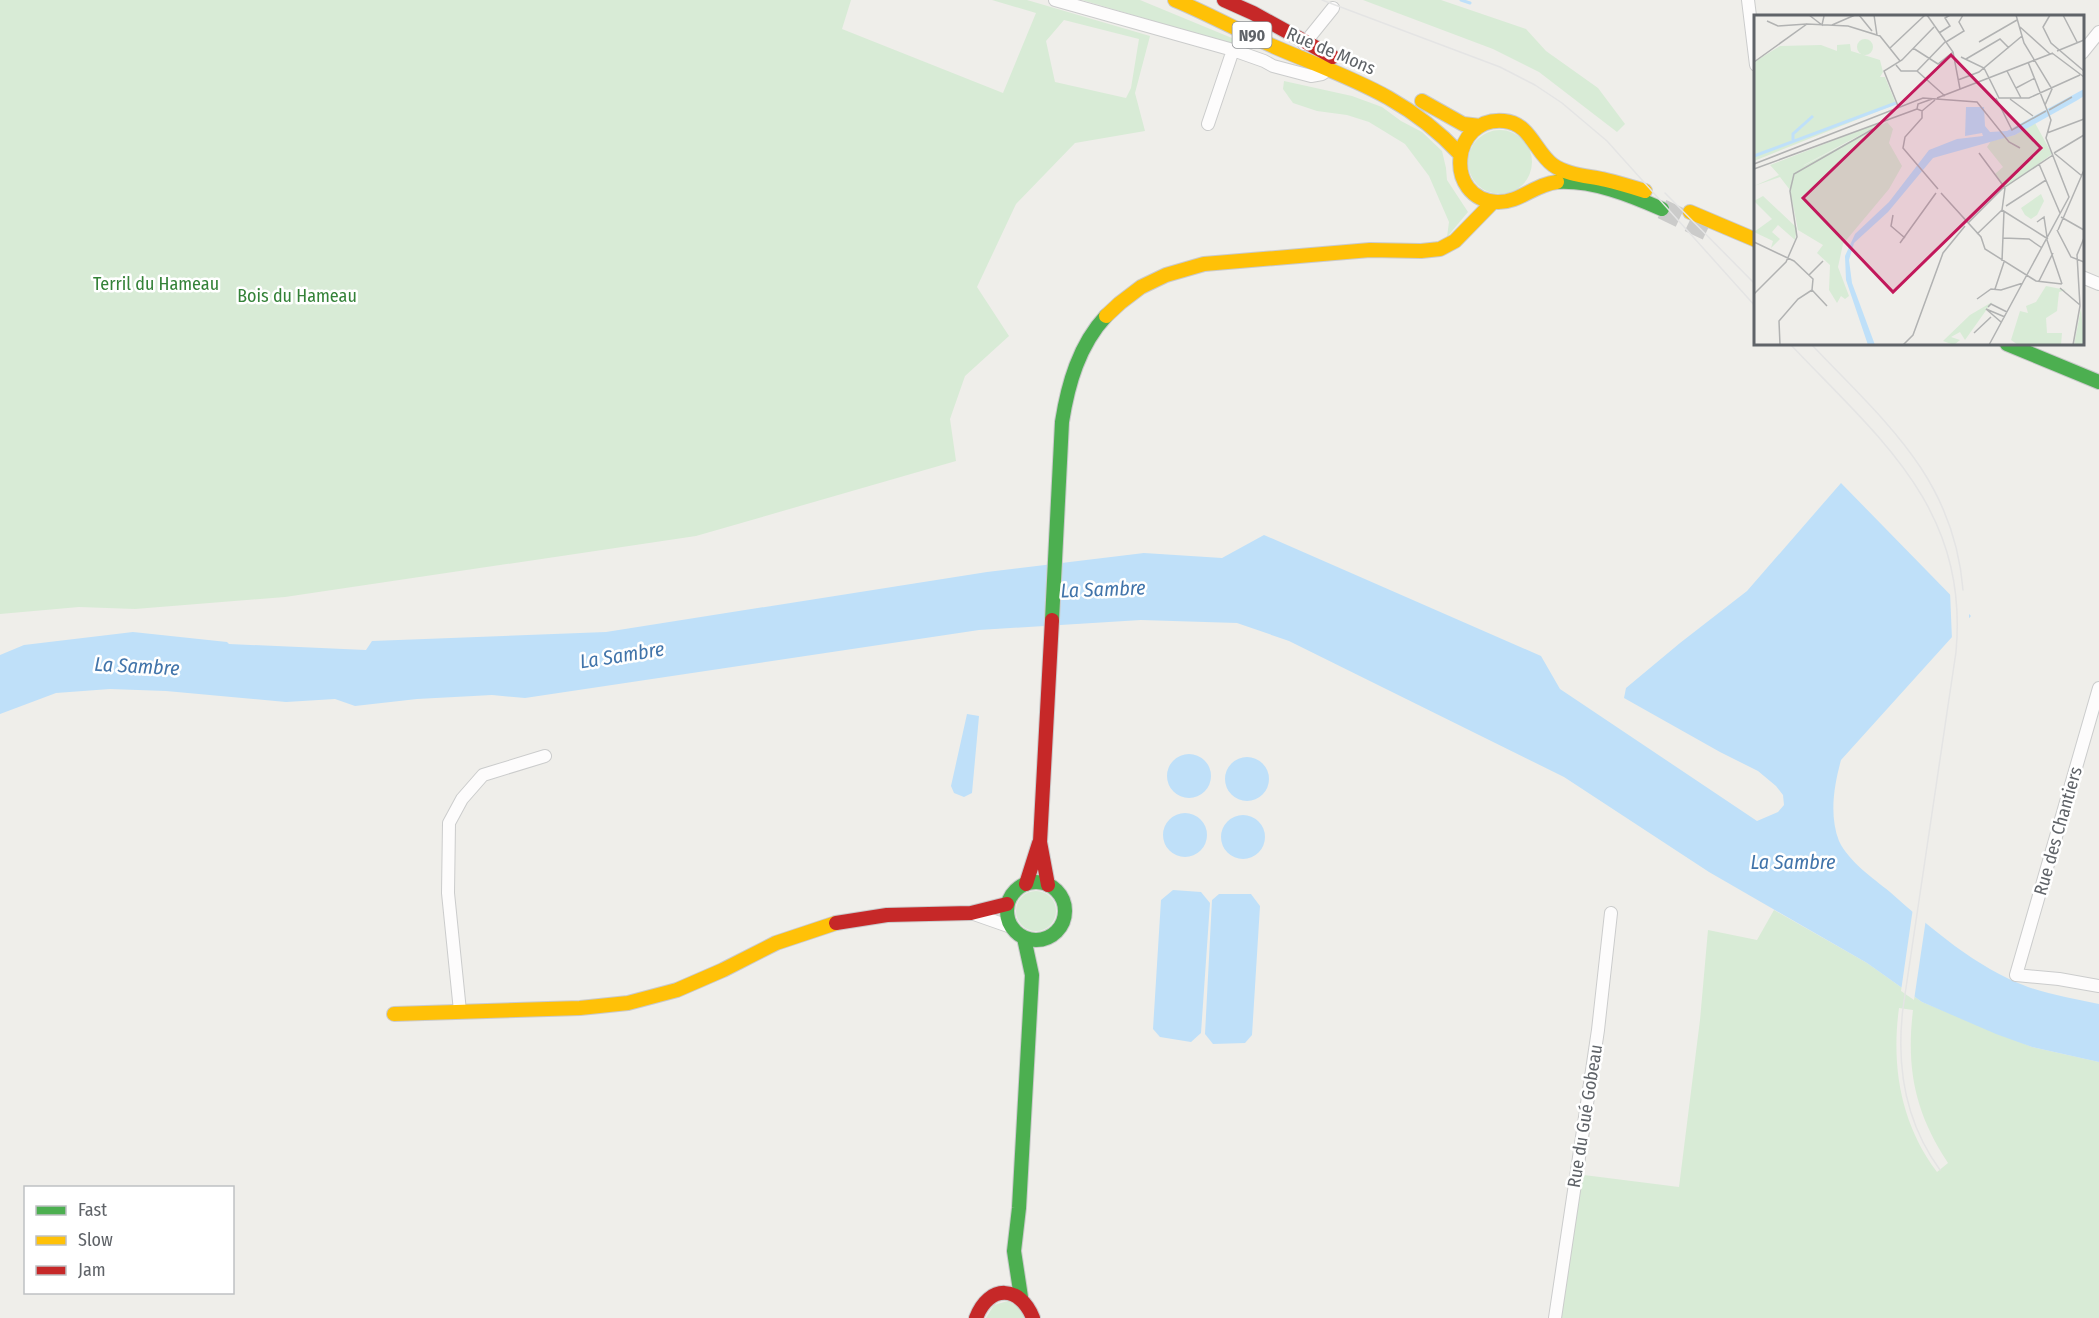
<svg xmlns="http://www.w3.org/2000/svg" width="2099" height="1318" font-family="'Fira Sans Condensed',sans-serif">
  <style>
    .green { fill: #d8ebd6; fill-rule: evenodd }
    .water { fill: #bfe0f9 }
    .pier { fill: #efeeea }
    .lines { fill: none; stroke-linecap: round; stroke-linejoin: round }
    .stream { stroke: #bfe0f9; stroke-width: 3 }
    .primary-tunnel { stroke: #cbcbca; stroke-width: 20; stroke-dasharray: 20 10; stroke-linecap: butt }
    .street-casing { stroke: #cbcccc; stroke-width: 14 }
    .fast-casing { stroke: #cacacb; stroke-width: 16 }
    .slow-casing { stroke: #cacacb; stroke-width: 16 }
    .jam-casing { stroke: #cacacb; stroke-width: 16 }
    .street { stroke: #fdfcfc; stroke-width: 12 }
    .fast { stroke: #4caf50; stroke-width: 14 }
    .slow { stroke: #ffc107; stroke-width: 14 }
    .jam { stroke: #c62828; stroke-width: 14 }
    .tram { stroke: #e4e4e4; stroke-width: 1.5 }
    .labels { text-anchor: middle; stroke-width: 5; stroke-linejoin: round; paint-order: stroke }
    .shield { fill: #fff; stroke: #8f9295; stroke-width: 1.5 }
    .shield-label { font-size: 16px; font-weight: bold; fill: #5f6368 }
    .street-label { font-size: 18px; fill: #5f6368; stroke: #fff }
    .park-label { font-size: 18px; fill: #348238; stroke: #fff }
    .water-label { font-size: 20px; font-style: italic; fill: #4174aa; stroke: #fff }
    .inset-river { fill: none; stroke: #bfe0f9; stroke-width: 3 }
    .inset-road { fill: none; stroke: #b1b2b2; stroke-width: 1.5 }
    .view { fill: #c2185b; fill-opacity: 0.15; stroke: #c2185b; stroke-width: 3 }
    .inset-edge { fill: none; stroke: #5f6368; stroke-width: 3 }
  </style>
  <rect width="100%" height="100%" fill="#efeeea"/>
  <path class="green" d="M 0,0 L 851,0 L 842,29 L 1003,93 L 1036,13 L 992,0 L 1027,0 L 1150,36 L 1135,93 L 1145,131 L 1075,143 L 1016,204 L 977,287 L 1009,336 L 965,376 L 950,419 L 956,461 L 696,536 L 285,597 L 135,609 L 79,607 L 0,614 ZM 1064,20 L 1139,39 L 1131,88 L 1126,98 L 1055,82 L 1046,41 Z
    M 1082,0 L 1140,0 L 1244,43 L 1242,47 Z
    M 1363,0 L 1441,0 L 1526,29 L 1546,51 L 1598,88 L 1625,124 L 1617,132 L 1539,72 L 1493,49 Z
    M 1284,81 L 1352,96 L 1382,107 L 1401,121 L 1422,132 L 1442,151 L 1446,168 L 1447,180 L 1468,212 L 1447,237 L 1449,222 L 1429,176 L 1405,144 L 1369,122 L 1347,115 L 1317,111 L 1293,103 L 1283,89 Z
    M1468 162a32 32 0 1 1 64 0a32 32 0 1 1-64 0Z
    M1016 911a20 20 0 1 1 40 0a20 20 0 1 1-40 0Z
    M 1774,910 L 1867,963 L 1922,1002 L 2032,1047 L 2099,1062 L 2099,1318 L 1555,1318 L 1576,1174 L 1679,1187 L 1700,1020 L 1708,930 L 1757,940 ZM 1899,1008 L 1913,1010 C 1906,1069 1915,1113 1948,1163 L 1937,1172 C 1901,1124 1891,1067 1899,1008 Z
    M 1008,1301 L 1021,1308 L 1026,1318 L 986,1318 L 994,1305 Z"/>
  <path class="water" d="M 1841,483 L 1971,616 L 1841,760 C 1834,786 1829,815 1839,841 C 1849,862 1873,878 1890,892 C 1932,929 1975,967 2028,987 C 2051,995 2075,999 2099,1004 L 2099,1062 L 2032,1047 L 1996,1034 L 1922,1002 L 1867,963 L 1709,872 L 1564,777 L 1289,641 L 1237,623 L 1141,620 L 979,630 L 525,698 L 492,695 L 417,699 L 355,706 L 335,699 L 286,702 L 166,691 L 110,689 L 56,693 L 0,714 L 0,655 L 24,645 L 133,632 L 227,642 L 229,644 L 366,650 L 372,641 L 606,632 L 987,572 L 1144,553 L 1222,558 L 1264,535 L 1541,656 L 1560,689 L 1757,821 L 1778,812 L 1784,805 L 1783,795 L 1776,786 L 1758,771 L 1720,752 L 1624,698 L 1626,688 L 1680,643 L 1747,591 Z
    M 967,714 L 979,716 L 972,793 L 964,797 L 954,793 L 951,786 Z
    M1167 776a22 22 0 1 1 44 0a22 22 0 1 1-44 0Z
    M1225 779a22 22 0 1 1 44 0a22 22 0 1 1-44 0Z
    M1163 835a22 22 0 1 1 44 0a22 22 0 1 1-44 0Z
    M1221 837a22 22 0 1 1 44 0a22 22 0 1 1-44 0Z
    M 1173,890 L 1201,892 L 1210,903 L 1201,1033 L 1191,1042 L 1160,1037 L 1153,1029 L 1161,900 Z
    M 1219,894 L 1251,894 L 1260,906 L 1252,1035 L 1245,1043 L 1213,1044 L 1205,1034 L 1212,900 Z"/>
  <path class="pier" d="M 1950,591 L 1969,610 L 1969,622 L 1952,640 Z
    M 1913,908 L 1926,919 L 1914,1000 L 1901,991 Z"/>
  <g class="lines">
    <path class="stream" d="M 1461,0 L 1470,3"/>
    <path class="primary-tunnel" d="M 1662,209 L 1710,232"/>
    <defs>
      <path id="street" d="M 1055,0 L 1233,50 L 1264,61 L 1273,66 L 1311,76 L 1322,74 L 1328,70
        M 1748,0 L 1756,65
        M 1304,44 L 1333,8
        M 2082,53 L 2099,32
        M 1208,124 L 1233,50
        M 2082,277 L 2099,284
        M 2099,688 L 2016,975 L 2059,979 L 2099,986
        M 971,913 L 1011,927
        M 460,1011 L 448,893 L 449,823 L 462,799 L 483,775 L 545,756
        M 1555,1318 L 1598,1030 L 1611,913"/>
      <path id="fast" d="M 1557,182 C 1593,180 1630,195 1662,209
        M 2007,344 L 2099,382
        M 1052,620 L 1062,422 C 1068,384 1079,345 1106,316
        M1007 911a29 29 0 1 1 58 0a29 29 0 1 1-58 0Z
        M 1021,1297 L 1014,1251 L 1019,1208 L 1032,975 L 1024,938"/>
      <path id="slow" d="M 1175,0 C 1209,14 1241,32 1275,47 C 1347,78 1405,95 1460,154
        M 1422,101 L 1463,124 L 1480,126
        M 1557,182 C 1535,184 1519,203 1497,202 C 1443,199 1451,116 1504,121 C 1530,123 1535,152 1553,165 C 1567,175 1589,176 1606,180 C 1619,183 1632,187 1645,191
        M 1690,212 L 1756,240
        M 1106,316 L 1120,303 L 1141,287 L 1166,275 L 1204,264 L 1370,250 L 1421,251 L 1440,249 L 1455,241 L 1493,202
        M 394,1014 L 580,1008 L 628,1003 L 677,990 L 723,970 L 776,943 L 836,923"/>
      <path id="jam" d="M 1224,0 L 1253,13 L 1333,57
        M 1026,884 L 1039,843
        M 1048,885 L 1040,842 L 1052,620
        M 836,923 L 887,915 L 971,913 L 1007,904
        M 976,1318 C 989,1284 1020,1285 1033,1318"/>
    </defs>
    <use href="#street" class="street-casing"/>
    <use href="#fast" class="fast-casing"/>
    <use href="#slow" class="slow-casing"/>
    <use href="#jam" class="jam-casing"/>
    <use href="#street" class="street"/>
    <use href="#fast" class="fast"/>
    <use href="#slow" class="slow"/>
    <use href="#jam" class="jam"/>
    <path class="tram" d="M 1322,0 L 1500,67 L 1535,85 L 1562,103 L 1607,141 L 1756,307
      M 1665,193 L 1756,285
      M 1790,344 C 1880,439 1969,508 1956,652 L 1903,1008 C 1896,1066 1905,1122 1940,1170
      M 1811,344 C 1883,420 1954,477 1963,590"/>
  </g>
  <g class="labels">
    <rect class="shield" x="1232.5" y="22" width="39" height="26" rx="4.5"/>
    <g class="shield-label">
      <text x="1252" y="41">N90</text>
    </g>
    <g class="street-label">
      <text transform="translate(1331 51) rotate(23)" y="6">Rue de Mons</text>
      <text transform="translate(2058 831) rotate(-74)" y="6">Rue des Chantiers</text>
      <text transform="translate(1585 1116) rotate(-81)" y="6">Rue du Gué Gobeau</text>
    </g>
    <g class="park-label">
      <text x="156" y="290">Terril du Hameau</text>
      <text x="297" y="302">Bois du Hameau</text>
    </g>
    <g class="water-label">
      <text transform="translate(1103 589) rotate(-2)" y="7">La Sambre</text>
      <text transform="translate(622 655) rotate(-9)" y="7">La Sambre</text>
      <text transform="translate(137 666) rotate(3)" y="7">La Sambre</text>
      <text x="1793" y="869">La Sambre</text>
    </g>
  </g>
  <g transform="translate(1754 15)">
    <rect width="330" height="330" fill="#efeeea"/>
    <path d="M103 32a8 8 0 1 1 16 0a8 8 0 1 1-16 0ZM 96,29 L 97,36 L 126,45 L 129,57 L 126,62 L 131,62 L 142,89 L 0,146 L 0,47 L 26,31 L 67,30 L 83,36 L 83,30 ZM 140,102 L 50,150 L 40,162 L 49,151 L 133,107 L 139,114 L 135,128 L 148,151 L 135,174 L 89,229 L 84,252 L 95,281 L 91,284 L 87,281 L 83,288 L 75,275 L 76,250 L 63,238 L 69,230 L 44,215 L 36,175 L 26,162 L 0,171 L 25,160 L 16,150 ZM 281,108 L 298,139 L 251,173 L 241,159 L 249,152 L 233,132 L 237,126 L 261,120 ZM 287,179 L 290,186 L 283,200 L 277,204 L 271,200 L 267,193 ZM 9,181 L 43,213 L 41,225 L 24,210 L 18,217 L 26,224 L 17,233 L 19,226 L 0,217 L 18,204 L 0,186 ZM 292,271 L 312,275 L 305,277 L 303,296 L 292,303 L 293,318 L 308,318 L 307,330 L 264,330 L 257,325 L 266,296 L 274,298 L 272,291 L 282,287 ZM 238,287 L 211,325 L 206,317 L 197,322 L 206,325 L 200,330 L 189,326 L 216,300 ZM 327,293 L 330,330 L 320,330 Z" fill="#d8ebd6"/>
    <path d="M 330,74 L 330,81 L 322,86 L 261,120 L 179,143 L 134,197 L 100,228 L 95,245 L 98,268 L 121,330 L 114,330 L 92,265 L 91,241 L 101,219 L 135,187 L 175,135 L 203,124 L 229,121 L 228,118 L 211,121 L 212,92 L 230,92 L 231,111 L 236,117 L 253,116 Z" fill="#bfe0f9"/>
    <path class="inset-river" d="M 39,125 L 39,119 L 59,101M 0,141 L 142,88"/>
    <path class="inset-road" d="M 55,0 L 68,10 L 70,1M 105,0 L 118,16M 120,0 L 123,20M 173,0 L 199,37 L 206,74M 262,0 L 270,28 L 298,74 L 291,90M 296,0 L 289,12 L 297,28 L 330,56M 309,0 L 323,27M 13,6 L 24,11 L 53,9M 78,10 L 101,0M 266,12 L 296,39M 185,18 L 196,11 L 191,3 L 196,0M 192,27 L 210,16 L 205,7 L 209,0M 225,27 L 263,5M 136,33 L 171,0M 159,33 L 184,49 L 199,37M 303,36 L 330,25M 298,38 L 330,62M 207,42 L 230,53 L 245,83 L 275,83 L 326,60M 212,44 L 246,24 L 255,33M 0,47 L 53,9 L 94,11 L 126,21 L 146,46M 142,50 L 147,56 L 163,56 L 191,81M 163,56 L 192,26M 253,56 L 267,83M 204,65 L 225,57 L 268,21M 262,73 L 281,63M 183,83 L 299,38M 242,83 L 258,115 L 292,96M 178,84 L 164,89 L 163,94 L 168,96 L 181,85M 256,84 L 279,101M 144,91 L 130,56 L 148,45 L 180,12M 295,95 L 318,82M 168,96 L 168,103 L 151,122 L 149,133 L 184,174M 293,118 L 330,104M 225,138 L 251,173M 300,138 L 328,161M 300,138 L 330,120M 0,149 L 169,83 L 223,87 L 255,127 L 266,133M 285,149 L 306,198M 0,154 L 163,94M 251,173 L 248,195 L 294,224M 187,178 L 227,222 L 231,234 L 282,266 L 308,269M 252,191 L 292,165M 139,200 L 137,211 L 151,223M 307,202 L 330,215M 283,207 L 290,202 L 293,222M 214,208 L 248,174 L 299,140M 303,215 L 317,242 L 330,247M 304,215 L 330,155M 223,219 L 248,195M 249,223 L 275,224 L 288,233M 293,225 L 308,269M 0,227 L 40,246 L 59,264 L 58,275M 146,228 L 182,178M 248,246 L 250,196M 55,260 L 69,246M 285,266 L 299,238M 306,273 L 326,290M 241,274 L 250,247M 58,275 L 73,291M 0,279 L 32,247 L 43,222 L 36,176 L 40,159 L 119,114M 223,284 L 237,274 L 247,275 L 269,268M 234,292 L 237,289 L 253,297M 247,307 L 232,294 L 251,302M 220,318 L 237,302M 26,330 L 25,306 L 44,284 L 58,275M 149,330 L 159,320 L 189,238 L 211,211M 235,330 L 315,182 L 292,123 L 297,105 L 274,47M 319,330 L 326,291 L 323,240 L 330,223"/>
    <path class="view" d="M 197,40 L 287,133 L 139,277 L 49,183 Z"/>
    <rect width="330" height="330" class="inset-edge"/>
  </g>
  <rect x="24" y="1186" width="210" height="108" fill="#ffffff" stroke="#bfc1c3" stroke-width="1.5"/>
  <rect x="36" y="1206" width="30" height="9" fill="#4caf50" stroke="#bfc1c3" stroke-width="1.5"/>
  <text x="78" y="1216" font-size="18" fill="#5f6368">Fast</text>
  <rect x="36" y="1236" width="30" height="9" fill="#ffc107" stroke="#bfc1c3" stroke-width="1.5"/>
  <text x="78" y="1246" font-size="18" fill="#5f6368">Slow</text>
  <rect x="36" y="1266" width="30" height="9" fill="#c62828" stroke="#bfc1c3" stroke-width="1.5"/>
  <text x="78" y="1276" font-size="18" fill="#5f6368">Jam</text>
</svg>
